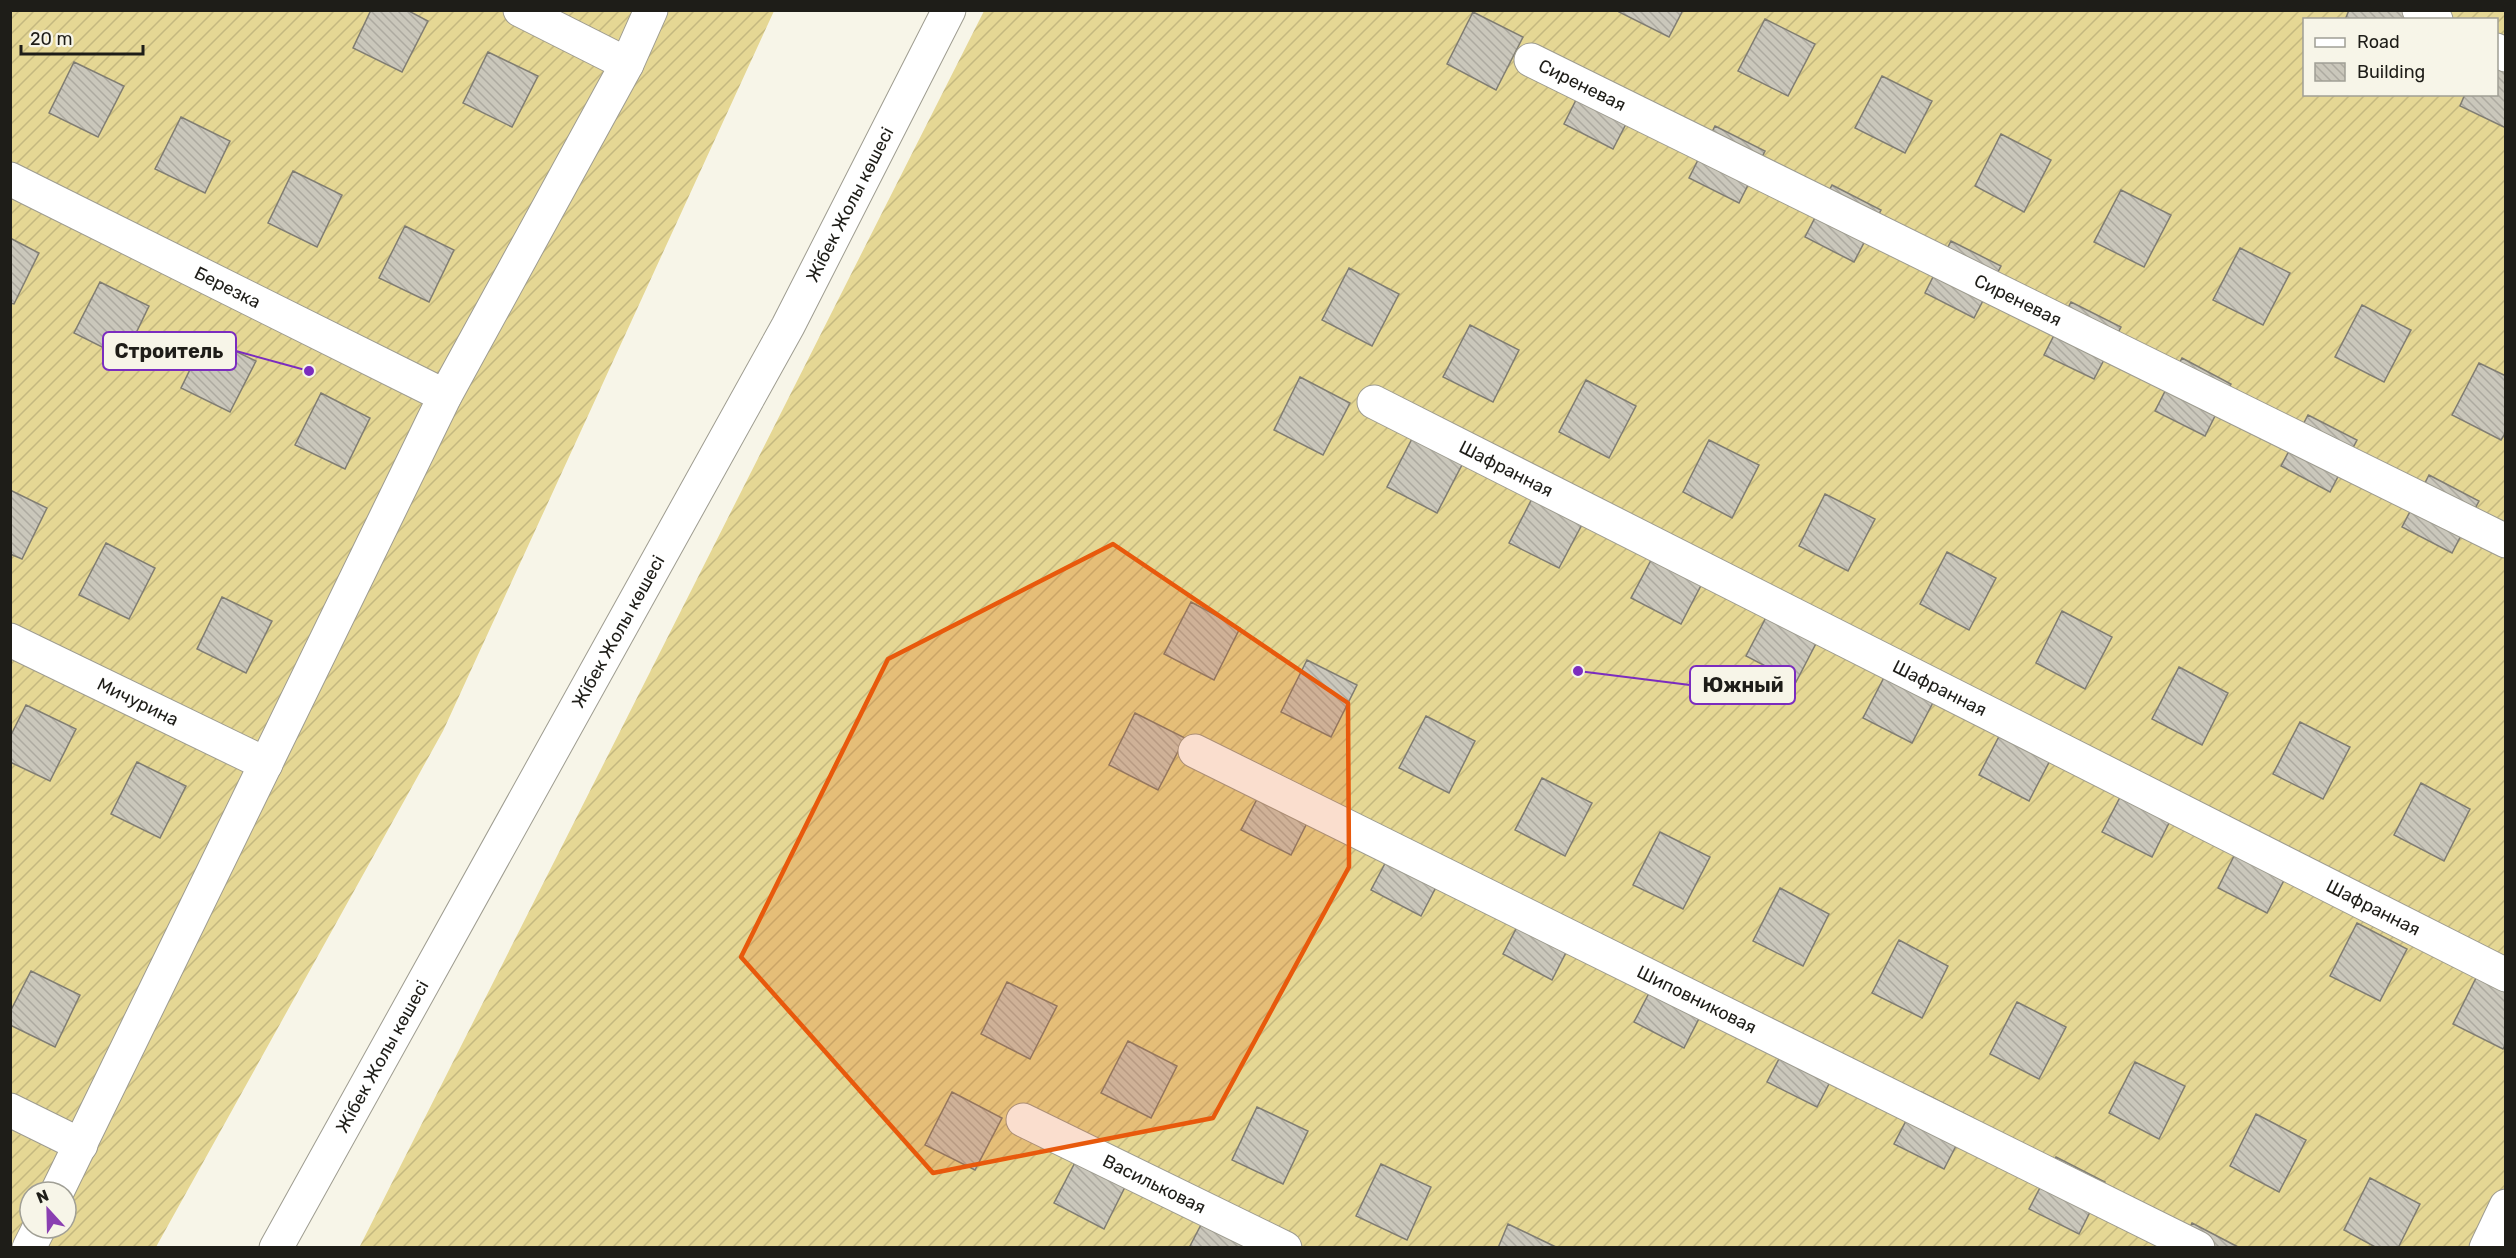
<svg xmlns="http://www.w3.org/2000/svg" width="2516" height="1258" font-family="Rubik,sans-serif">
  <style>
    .garden { fill: url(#garden-furrows); fill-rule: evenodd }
    .building { fill: url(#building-back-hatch); stroke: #807d72; stroke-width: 1.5 }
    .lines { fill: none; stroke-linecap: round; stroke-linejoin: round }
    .minor-casing { stroke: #9e9c90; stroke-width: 35 }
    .trunk-casing { stroke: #9e9c90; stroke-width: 35 }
    .minor { stroke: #fff; stroke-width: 33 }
    .trunk { stroke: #fff; stroke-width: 33 }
    .marked { fill: #e8590c; fill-opacity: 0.2; stroke: #e8590c; stroke-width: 4.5; stroke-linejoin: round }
    .labels { text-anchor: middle; stroke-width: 6; stroke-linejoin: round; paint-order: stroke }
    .street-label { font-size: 18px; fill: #1e1d18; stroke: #f7f5e8 }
    .leader { fill: none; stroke: #7b2cbf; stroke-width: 2 }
    .callout-dot { fill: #7b2cbf; stroke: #f7f5e8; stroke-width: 2 }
    .callout { fill: #f7f5e8; stroke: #7b2cbf; stroke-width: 2 }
    .callout-label { font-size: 20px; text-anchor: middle; font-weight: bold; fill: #1e1d18 }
  </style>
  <defs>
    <pattern id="garden-furrows" width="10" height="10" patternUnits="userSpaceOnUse" patternTransform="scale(1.5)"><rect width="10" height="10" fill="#e5d794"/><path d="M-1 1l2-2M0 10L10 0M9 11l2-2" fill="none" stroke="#c4b87f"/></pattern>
    <pattern id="building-back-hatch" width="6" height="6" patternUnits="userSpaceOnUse" patternTransform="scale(1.5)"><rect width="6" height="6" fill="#cac7bb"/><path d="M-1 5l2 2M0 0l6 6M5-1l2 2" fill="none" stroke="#adaaa0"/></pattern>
  </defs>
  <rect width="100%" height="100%" fill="#f7f5e8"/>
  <path class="garden" d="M 10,11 L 774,11 L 443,731 L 156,1247 L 11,1247 ZM 30,1192 L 66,1192 L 66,1228 L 30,1228 Z
    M 984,11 L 2505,11 L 2505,1247 L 359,1248 ZM 2304,20 L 2496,20 L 2496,94 L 2304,94 Z"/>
  <path class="building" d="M 371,10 L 407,10 L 428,21 L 402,72 L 353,48 Z
    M 1620,10 L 1683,10 L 1669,37 L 1619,12 Z
    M 2349,10 L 2402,10 L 2409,14 L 2407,20 L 2345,20 Z
    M 1473,12 L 1523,37 L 1496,90 L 1447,64 Z
    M 1765,19 L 1815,44 L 1788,96 L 1738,71 Z
    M 488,52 L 538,76 L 512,127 L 463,103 Z
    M 2496,59 L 2506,63 L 2506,128 L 2460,106 L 2465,94 L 2496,94 Z
    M 74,62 L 124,86 L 98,137 L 49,113 Z
    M 1590,72 L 1640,97 L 1613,149 L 1564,124 Z
    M 1882,76 L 1932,101 L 1905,153 L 1855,128 Z
    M 181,117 L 230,141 L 205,193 L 155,169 Z
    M 1715,126 L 1765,151 L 1739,203 L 1689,178 Z
    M 2001,134 L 2051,160 L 2024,212 L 1975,186 Z
    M 293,171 L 342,195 L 317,247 L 268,223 Z
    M 1832,185 L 1881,210 L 1854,262 L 1805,237 Z
    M 2121,190 L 2171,215 L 2144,267 L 2094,242 Z
    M 405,226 L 454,250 L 429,302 L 379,278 Z
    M 10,238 L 39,253 L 14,304 L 10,303 Z
    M 1951,241 L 2001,266 L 1974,318 L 1925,293 Z
    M 2240,248 L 2290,273 L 2263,325 L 2213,300 Z
    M 1349,268 L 1399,294 L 1372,346 L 1322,320 Z
    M 100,282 L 149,306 L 124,358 L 74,333 Z
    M 2071,302 L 2121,327 L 2094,379 L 2044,355 Z
    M 2362,305 L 2411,330 L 2384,382 L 2335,357 Z
    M 1470,325 L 1519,350 L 1493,402 L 1443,377 Z
    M 206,337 L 256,361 L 230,412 L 181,388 Z
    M 2182,358 L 2231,384 L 2205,436 L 2155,411 Z
    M 2479,363 L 2506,376 L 2506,432 L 2501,440 L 2452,415 Z
    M 1300,377 L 1350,403 L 1323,455 L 1274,430 Z
    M 1586,380 L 1636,406 L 1609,458 L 1559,432 Z
    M 321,393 L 370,418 L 345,469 L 295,445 Z
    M 2308,415 L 2357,440 L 2330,492 L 2281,466 Z
    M 1414,435 L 1464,461 L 1437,513 L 1387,487 Z
    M 1709,440 L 1759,465 L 1732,518 L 1683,492 Z
    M 2429,475 L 2479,501 L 2452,553 L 2402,527 Z
    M 10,490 L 47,508 L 22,559 L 10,554 Z
    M 1536,491 L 1586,517 L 1559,568 L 1509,543 Z
    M 1825,494 L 1875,519 L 1848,571 L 1799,546 Z
    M 106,543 L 155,568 L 129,619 L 79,595 Z
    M 1658,547 L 1708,572 L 1681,624 L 1631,598 Z
    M 1947,552 L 1996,578 L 1969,630 L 1920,604 Z
    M 222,597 L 272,621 L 246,673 L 197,649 Z
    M 1191,602 L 1240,628 L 1214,680 L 1164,654 Z
    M 1773,604 L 1823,630 L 1796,682 L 1746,656 Z
    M 2062,611 L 2112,637 L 2085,689 L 2036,663 Z
    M 1307,660 L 1357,685 L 1331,737 L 1281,712 Z
    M 1890,666 L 1939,691 L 1912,743 L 1863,718 Z
    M 2179,667 L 2228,693 L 2202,745 L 2152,719 Z
    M 26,705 L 76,729 L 50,781 L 10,762 L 10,737 Z
    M 1135,713 L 1185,738 L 1158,790 L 1109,765 Z
    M 1426,716 L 1475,741 L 1449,793 L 1399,768 Z
    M 2300,722 L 2350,747 L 2323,799 L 2273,774 Z
    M 2006,723 L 2056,749 L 2029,801 L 1979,775 Z
    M 137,762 L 186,786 L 160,838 L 111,814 Z
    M 1268,778 L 1317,803 L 1291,855 L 1241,830 Z
    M 1542,778 L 1592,803 L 1565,856 L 1515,830 Z
    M 2129,780 L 2178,805 L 2152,857 L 2102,832 Z
    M 2421,783 L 2470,809 L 2444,861 L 2394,835 Z
    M 1660,832 L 1710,857 L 1683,909 L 1633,885 Z
    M 2244,836 L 2294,861 L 2267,913 L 2218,888 Z
    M 1398,839 L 1448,864 L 1421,916 L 1371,890 Z
    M 1780,888 L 1829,914 L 1803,966 L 1753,941 Z
    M 1530,902 L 1579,927 L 1552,980 L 1503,954 Z
    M 2357,923 L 2407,949 L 2380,1001 L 2330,976 Z
    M 1899,940 L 1948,966 L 1922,1018 L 1872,993 Z
    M 1661,970 L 1711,995 L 1684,1048 L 1634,1022 Z
    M 31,971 L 80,995 L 55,1047 L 10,1025 L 10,1012 Z
    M 2479,972 L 2506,985 L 2506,1044 L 2503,1049 L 2453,1024 Z
    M 1007,982 L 1057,1006 L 1030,1059 L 981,1034 Z
    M 2017,1002 L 2066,1027 L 2039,1079 L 1990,1054 Z
    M 1794,1030 L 1844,1055 L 1817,1107 L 1767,1082 Z
    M 1128,1041 L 1177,1066 L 1151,1118 L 1101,1093 Z
    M 2135,1062 L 2185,1086 L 2159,1139 L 2109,1113 Z
    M 952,1092 L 1002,1118 L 975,1170 L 925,1145 Z
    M 1921,1092 L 1971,1117 L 1944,1169 L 1894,1144 Z
    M 1257,1107 L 1308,1131 L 1283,1184 L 1232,1160 Z
    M 2256,1114 L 2306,1140 L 2279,1192 L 2230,1166 Z
    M 1081,1151 L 1130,1177 L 1104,1229 L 1054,1203 Z
    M 2056,1157 L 2105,1182 L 2079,1234 L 2029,1209 Z
    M 1381,1164 L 1431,1187 L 1407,1240 L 1356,1216 Z
    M 2370,1178 L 2420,1204 L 2398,1248 L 2377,1248 L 2344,1230 Z
    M 1206,1215 L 1252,1248 L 1189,1248 Z
    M 2192,1223 L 2240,1248 L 2180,1248 Z
    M 1508,1224 L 1558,1248 L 1498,1248 Z"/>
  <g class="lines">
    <defs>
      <g id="minor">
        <path d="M 520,10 L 627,64"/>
        <path d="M 2419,10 L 2436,20"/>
        <path d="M 2496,50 L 2506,55"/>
        <path id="s1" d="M 1531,60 L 2506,541"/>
        <path id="s2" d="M 10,179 L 445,396"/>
        <path id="s3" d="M 1374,402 L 2506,975"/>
        <path id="s4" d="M 10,640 L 266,764"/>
        <path id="s5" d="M 1195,751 L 2198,1248"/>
        <path d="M 10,1110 L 81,1145"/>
        <path id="s6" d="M 1023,1120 L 1285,1248"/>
        <path d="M 57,1192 L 445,396 L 627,64 L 651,10"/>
        <path d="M 29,1248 L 39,1228"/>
        <path d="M 2486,1248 L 2506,1206"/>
      </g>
      <g id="trunk">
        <path id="s7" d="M 276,1248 L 788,326 L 949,10"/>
      </g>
    </defs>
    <use href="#minor" class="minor-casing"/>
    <use href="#trunk" class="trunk-casing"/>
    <use href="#minor" class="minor"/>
    <use href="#trunk" class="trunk"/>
  </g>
  <path class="marked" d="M 1113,544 L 1348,703 L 1349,867 L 1213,1118 L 933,1173 L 741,957 L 888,659 Z"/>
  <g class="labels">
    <g class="street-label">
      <text dy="6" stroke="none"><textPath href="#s1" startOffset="57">Сиреневая</textPath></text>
      <text dy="6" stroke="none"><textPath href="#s7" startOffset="1191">Жібек Жолы көшесі</textPath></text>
      <text dy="6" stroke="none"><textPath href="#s2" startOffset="243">Березка</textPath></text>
      <text dy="6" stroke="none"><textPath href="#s1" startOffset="543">Сиреневая</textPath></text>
      <text dy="6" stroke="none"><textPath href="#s3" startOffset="148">Шафранная</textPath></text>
      <text dy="6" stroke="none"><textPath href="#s7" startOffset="705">Жібек Жолы көшесі</textPath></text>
      <text dy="6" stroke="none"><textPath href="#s3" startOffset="634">Шафранная</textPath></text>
      <text dy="6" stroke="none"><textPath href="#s4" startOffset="142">Мичурина</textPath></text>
      <text dy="6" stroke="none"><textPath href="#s3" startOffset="1120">Шафранная</textPath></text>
      <text dy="6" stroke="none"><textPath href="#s5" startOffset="560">Шиповниковая</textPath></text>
      <text dy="6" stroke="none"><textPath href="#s7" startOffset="219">Жібек Жолы көшесі</textPath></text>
      <text dy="6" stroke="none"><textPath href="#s6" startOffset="146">Васильковая</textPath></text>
    </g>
  </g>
  <path class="leader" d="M309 371L236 351M1578 671L1690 685"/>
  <g class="callout-dot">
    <circle cx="309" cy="371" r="6"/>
    <circle cx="1578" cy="671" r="6"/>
  </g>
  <g class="callout">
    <rect x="103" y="332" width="133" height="38" rx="6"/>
    <rect x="1690" y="666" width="105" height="38" rx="6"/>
  </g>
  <g class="callout-label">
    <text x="169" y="358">Строитель</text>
    <text x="1743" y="692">Южный</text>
  </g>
  <rect width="2516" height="1258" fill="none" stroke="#1e1d18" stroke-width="24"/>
  <rect x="2303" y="18" width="195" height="78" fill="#f7f5e8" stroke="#a09f95" stroke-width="1.5"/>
  <rect x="2315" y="38" width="30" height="9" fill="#ffffff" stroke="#a09f95" stroke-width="1.5"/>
  <text x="2357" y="48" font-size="18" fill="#1e1d18">Road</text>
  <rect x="2315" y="63" width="30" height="18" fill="url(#building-back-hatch)" stroke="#a09f95" stroke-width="1.5"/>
  <text x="2357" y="78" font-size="18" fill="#1e1d18">Building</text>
  <g transform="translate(48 1210) rotate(338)"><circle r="28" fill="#f7f5e8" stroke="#a09f95" stroke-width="1.5"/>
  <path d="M0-4.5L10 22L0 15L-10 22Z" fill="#8a3fb1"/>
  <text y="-9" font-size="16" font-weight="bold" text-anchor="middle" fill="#1e1d18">N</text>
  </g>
  <path d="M21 45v9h122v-9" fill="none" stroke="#1e1d18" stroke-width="3"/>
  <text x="30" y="45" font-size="18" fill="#1e1d18" stroke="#f7f5e8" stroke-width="4.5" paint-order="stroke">20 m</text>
</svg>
